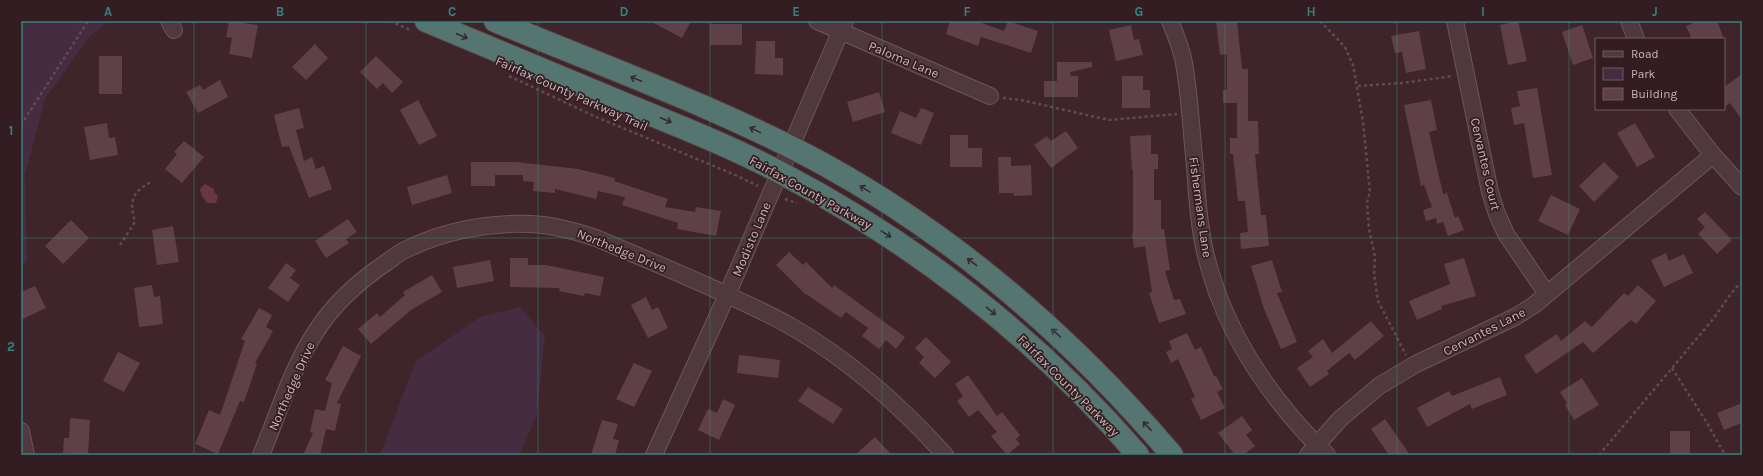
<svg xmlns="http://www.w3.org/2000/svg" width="1763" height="476" font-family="Karla,sans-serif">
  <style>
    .green { fill: #452c40 }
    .water { fill: #673842 }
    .building { fill: #5f4046 }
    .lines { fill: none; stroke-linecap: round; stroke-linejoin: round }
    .minor-casing { stroke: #6d565b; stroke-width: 18 }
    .highway-casing { stroke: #574045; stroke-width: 24 }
    .path { stroke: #614959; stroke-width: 2.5; stroke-dasharray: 3 3; stroke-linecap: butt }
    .minor { stroke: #4f393d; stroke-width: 16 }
    .highway { stroke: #557570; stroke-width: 22 }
    .oneway { stroke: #392a2e }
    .grid { fill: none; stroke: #34837d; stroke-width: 1; stroke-opacity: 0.55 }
    .labels { text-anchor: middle; stroke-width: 3.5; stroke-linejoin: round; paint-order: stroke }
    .street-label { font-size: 13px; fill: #cab5b8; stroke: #341d22 }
    .neatline { fill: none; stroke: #34837d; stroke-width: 1.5 }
    .grid-label { font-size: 13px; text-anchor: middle; font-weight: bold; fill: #34837d }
  </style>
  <rect width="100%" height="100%" fill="#3f242a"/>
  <path class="green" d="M 21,21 L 109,21 L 89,37 L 45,99 L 25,175 L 27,261 L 21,267 Z
    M 520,307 L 545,336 L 537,414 L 520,455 L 380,455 L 416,361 L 480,317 Z"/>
  <path class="water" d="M 205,184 L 214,189 L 214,192 L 218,196 L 216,203 L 207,203 L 202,196 L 200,189 Z"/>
  <path class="building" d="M 229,21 L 258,25 L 252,58 L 229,54 L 232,38 L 226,37 Z
    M 650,21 L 691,21 L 682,38 Z
    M 950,21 L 976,21 L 1004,31 L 1008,21 L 1038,31 L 1031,53 L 981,37 L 978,46 L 946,34 Z
    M 1216,21 L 1237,21 L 1242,69 L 1248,69 L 1248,121 L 1258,121 L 1259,154 L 1255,154 L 1261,215 L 1266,215 L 1269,246 L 1241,249 L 1240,233 L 1248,232 L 1245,201 L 1238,201 L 1233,154 L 1230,154 L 1230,138 L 1237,138 L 1237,103 L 1223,103 L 1223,90 L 1227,90 L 1227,54 L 1220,55 Z
    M 1518,21 L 1527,61 L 1508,65 L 1500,25 Z
    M 1698,21 L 1717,21 L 1724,39 L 1692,39 L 1686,26 Z
    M 710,24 L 742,24 L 742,45 L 710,45 Z
    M 1131,25 L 1134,40 L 1139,39 L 1143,55 L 1116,61 L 1109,30 Z
    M 1582,25 L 1593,58 L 1573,65 L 1562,32 Z
    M 1419,31 L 1426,69 L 1406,73 L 1402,52 L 1395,53 L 1391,36 Z
    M 756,41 L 775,41 L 775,58 L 783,58 L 783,75 L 755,74 Z
    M 315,44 L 328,58 L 306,80 L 292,67 Z
    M 99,56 L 122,56 L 122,94 L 99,94 Z
    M 376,56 L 403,82 L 392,93 L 383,83 L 377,89 L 360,72 Z
    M 1057,62 L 1092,62 L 1092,67 L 1070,72 L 1071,76 L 1078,76 L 1078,97 L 1044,97 L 1044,81 L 1057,81 Z
    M 1742,74 L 1742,120 L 1730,103 L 1724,107 L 1724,87 Z
    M 1122,76 L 1143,76 L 1143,90 L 1150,90 L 1150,108 L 1122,108 Z
    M 220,80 L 228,97 L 198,113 L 186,92 L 200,85 L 203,90 Z
    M 1537,88 L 1552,175 L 1533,178 L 1524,123 L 1514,125 L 1511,108 L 1520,106 L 1517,91 Z
    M 879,92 L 885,112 L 853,122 L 847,102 Z
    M 418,100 L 437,136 L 419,145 L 400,110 Z
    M 1431,100 L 1437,130 L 1429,132 L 1443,194 L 1447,193 L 1455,218 L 1458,216 L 1464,230 L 1448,236 L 1443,222 L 1437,224 L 1436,218 L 1426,221 L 1423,210 L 1432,207 L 1424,185 L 1421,186 L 1404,105 Z
    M 299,108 L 304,128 L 296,130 L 304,161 L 312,157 L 316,169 L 324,166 L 332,189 L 309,198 L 289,146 L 282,147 L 274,115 Z
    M 921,108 L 934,113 L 921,145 L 891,133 L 900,111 L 916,118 Z
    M 107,123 L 109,138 L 115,137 L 118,155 L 90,160 L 84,127 Z
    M 1635,123 L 1655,157 L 1637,167 L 1617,133 Z
    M 1066,131 L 1078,148 L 1051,168 L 1034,145 L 1047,136 L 1051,141 Z
    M 950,135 L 968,135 L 968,148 L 982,148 L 982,167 L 950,167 Z
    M 1151,135 L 1151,154 L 1158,154 L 1158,169 L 1154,169 L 1154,200 L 1161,200 L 1161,229 L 1164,229 L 1170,270 L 1165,271 L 1174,300 L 1180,299 L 1186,314 L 1159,323 L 1149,293 L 1152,292 L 1145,246 L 1134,248 L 1132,234 L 1133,233 L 1133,170 L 1132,170 L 1130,136 Z
    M 184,141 L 204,157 L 182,183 L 165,169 L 177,154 L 174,152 Z
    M 998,157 L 1011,157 L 1011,166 L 1031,165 L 1032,195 L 1014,196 L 1014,193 L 999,193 Z
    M 471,162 L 516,162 L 578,169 L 615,178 L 614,181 L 668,199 L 665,207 L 695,212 L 696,207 L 721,211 L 716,236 L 677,229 L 678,223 L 622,205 L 625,197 L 598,191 L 596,199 L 555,189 L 555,193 L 533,191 L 534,182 L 523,181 L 523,175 L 495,175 L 495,186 L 471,186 Z
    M 1604,162 L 1619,177 L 1594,202 L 1579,186 Z
    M 447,175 L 452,193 L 412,205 L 407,187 Z
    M 1551,195 L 1580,209 L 1568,235 L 1538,221 Z
    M 1705,212 L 1732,240 L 1717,254 L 1698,234 L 1705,227 L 1697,219 Z
    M 348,219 L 357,232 L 346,239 L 349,243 L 326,258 L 315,241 Z
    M 71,220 L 89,238 L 63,264 L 45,246 Z
    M 173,226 L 179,262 L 157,265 L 152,230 Z
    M 789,252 L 803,265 L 806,262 L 832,288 L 834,285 L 905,337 L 896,349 L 886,340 L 879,349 L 862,336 L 868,328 L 846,312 L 841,318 L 806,294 L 806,295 L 776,265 Z
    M 1666,253 L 1669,261 L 1684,254 L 1693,273 L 1664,287 L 1651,260 Z
    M 510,258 L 528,258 L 528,265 L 546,265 L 604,277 L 600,296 L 585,293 L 584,296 L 559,291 L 560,288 L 510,287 Z
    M 1464,258 L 1476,296 L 1441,306 L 1442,309 L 1417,320 L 1409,301 L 1450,284 L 1444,264 Z
    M 490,260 L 494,281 L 457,288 L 453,267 Z
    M 1272,260 L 1282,292 L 1277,293 L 1297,342 L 1281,349 L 1264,309 L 1251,266 Z
    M 286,263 L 296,270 L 290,278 L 300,285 L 288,302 L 268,288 Z
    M 432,275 L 442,292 L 411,310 L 371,344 L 358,329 L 377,313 L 380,317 L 405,295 L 403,292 Z
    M 152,285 L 154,297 L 160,296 L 163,324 L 139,327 L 134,288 Z
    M 1638,285 L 1656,301 L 1636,324 L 1631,320 L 1593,353 L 1583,342 L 1536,374 L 1524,356 L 1557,334 L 1561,341 L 1585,321 L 1592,327 L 1624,293 L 1628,296 Z
    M 35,286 L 46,308 L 21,320 L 21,292 Z
    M 646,297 L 652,310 L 658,307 L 668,328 L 648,338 L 631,305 Z
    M 259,308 L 272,315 L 266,327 L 273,331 L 255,363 L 257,364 L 244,402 L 240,401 L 218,454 L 195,444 L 209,410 L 220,415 L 245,341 L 241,339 Z
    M 1371,321 L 1384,336 L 1355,360 L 1349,353 L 1327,371 L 1329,374 L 1310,387 L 1297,368 L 1313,357 L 1308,351 L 1323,339 L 1332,353 Z
    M 1187,333 L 1195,350 L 1201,347 L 1214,376 L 1216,376 L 1223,389 L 1217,392 L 1225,408 L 1201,420 L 1191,399 L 1195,397 L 1178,359 L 1171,363 L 1166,352 L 1172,349 L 1169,341 Z
    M 926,337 L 951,362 L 935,378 L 919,363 L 924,357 L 915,348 Z
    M 343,346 L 361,356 L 337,403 L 341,404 L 335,431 L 326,429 L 320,455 L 303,455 L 313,433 L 310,432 L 315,409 L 325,411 L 332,383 L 325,380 Z
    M 118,352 L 140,363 L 124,392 L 103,381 Z
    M 739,355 L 780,360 L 778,378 L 737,373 Z
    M 634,363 L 652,371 L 634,407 L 616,399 Z
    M 968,375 L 997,416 L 1002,412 L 1020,435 L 1016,439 L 1020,444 L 1007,455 L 991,436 L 997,432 L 978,410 L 969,417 L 957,401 L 963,396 L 955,384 Z
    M 1500,377 L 1507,395 L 1472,409 L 1470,404 L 1427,427 L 1417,408 L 1449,391 L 1452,396 Z
    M 1582,378 L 1599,405 L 1574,420 L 1565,405 L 1567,403 L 1560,392 Z
    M 808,387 L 843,409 L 833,424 L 798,401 Z
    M 723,399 L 735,405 L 719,440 L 698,430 L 708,409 L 717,413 Z
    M 1742,403 L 1742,423 L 1724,430 L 1717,413 Z
    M 1242,416 L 1252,430 L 1246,435 L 1255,446 L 1243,455 L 1235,455 L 1218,433 Z
    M 70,418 L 90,420 L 88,455 L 63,453 L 64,438 L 69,438 Z
    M 1385,419 L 1410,455 L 1389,455 L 1371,429 Z
    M 602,420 L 618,424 L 613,439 L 619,440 L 615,455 L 591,455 Z
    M 1670,431 L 1690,431 L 1690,455 L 1670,455 Z
    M 875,437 L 892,455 L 855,455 Z"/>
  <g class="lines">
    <defs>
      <path id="minor" d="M 169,21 L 174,30
        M 817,21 L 990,96
        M 1170,21 C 1175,33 1180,45 1183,58 C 1190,93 1191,131 1195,166 C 1197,196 1199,227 1206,256 C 1225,334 1271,400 1327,455
        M 1455,21 L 1490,192 L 1497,214 L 1506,234 L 1547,294
        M 1629,21 L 1636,39
        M 1677,109 L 1713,155 L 1742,187
        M 21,431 L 26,455
        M 261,455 C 278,415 291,370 315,333 C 333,304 359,281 387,262 C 393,258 399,253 405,250 C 443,231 489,222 531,224 C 554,225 575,231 596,238 C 634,254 672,270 710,287 C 738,300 766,312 792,327 C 851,361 900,405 945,455
        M 654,455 L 727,295 L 845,21
        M 1308,455 L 1340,419 L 1379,386 L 1416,364 L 1515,317 L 1534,305 L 1713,155"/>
      <path id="highway" d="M 426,21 C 494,49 562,78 630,106 C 681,127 732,147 781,173 C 916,244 1038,339 1138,455
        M 495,21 C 606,67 720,108 825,165 C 959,239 1074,340 1172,455"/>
    </defs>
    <use href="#minor" class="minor-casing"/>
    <use href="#highway" class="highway-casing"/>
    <path class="path" d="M 390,21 L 412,31
      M 1320,21 L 1345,47 L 1353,65 L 1363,122 L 1370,192 L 1367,202 L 1369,229 L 1375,257 L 1374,274 L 1378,301 L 1406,355
      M 509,76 L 594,116 L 733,174 L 758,186
      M 1358,86 L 1402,83 L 1453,76
      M 1003,98 L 1021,100 L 1109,120 L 1177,114
      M 21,125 L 88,21
      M 785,199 L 797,203
      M 120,245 L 135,222 C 129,201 132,192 151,182
      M 1672,368 L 1707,423 L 1725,455
      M 1599,455 L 1709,324 C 1720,311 1730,292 1742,282"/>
    <use href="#minor" class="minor"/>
    <use href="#highway" class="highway"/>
  </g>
  <defs><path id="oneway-shaft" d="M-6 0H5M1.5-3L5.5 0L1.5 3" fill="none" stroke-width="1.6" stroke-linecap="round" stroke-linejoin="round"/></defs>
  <g class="oneway">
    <use href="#oneway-shaft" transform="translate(462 36) rotate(23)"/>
    <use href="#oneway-shaft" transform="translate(636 79) rotate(-158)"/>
    <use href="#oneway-shaft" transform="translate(666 120) rotate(23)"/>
    <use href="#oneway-shaft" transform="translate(755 130) rotate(-154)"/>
    <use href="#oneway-shaft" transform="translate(865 189) rotate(-148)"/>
    <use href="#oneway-shaft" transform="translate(886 234) rotate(33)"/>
    <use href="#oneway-shaft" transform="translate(972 262) rotate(-143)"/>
    <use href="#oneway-shaft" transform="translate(991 311) rotate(39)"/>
    <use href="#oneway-shaft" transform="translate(1056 333) rotate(-138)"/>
    <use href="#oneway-shaft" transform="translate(1147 426) rotate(-133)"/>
  </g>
  <path class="grid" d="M 194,21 L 194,455M 366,21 L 366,455M 538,21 L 538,455M 710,21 L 710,455M 882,21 L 882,455M 1053,21 L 1053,455M 1225,21 L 1225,455M 1397,21 L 1397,455M 1569,21 L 1569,455M 21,238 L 1742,238"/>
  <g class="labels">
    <g class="street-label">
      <text transform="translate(904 59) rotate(23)" y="5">Paloma Lane</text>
      <text transform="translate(572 93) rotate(24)" y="5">Fairfax County Parkway Trail</text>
      <text transform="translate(1486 164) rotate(77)" y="5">Cervantes Court</text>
      <text transform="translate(811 192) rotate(29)" y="5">Fairfax County Parkway</text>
      <text transform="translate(1201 207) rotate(82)" y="5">Fishermans Lane</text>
      <text transform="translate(751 239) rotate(-67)" y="5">Modisto Lane</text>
      <text transform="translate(622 250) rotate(22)" y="5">Northedge Drive</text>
      <text transform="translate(1484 331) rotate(-27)" y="5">Cervantes Lane</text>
      <text transform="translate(1069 385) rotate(45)" y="5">Fairfax County Parkway</text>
      <text transform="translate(291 386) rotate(-66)" y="5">Northedge Drive</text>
    </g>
  </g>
  <rect width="1763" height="476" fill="none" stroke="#341d22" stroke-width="44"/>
  <rect x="1595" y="38" width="130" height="72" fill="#341d22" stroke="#705a5e"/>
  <rect x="1603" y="51" width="20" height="6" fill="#4f393d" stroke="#705a5e"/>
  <text x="1631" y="58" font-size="12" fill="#cab5b8">Road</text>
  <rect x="1603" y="68" width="20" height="12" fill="#452c40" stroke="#705a5e"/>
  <text x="1631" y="78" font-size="12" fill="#cab5b8">Park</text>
  <rect x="1603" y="88" width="20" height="12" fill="#5f4046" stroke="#705a5e"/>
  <text x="1631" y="98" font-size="12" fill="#cab5b8">Building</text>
  <rect x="22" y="22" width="1719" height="432" class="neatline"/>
  <g class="grid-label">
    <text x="108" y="16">A</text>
    <text x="280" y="16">B</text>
    <text x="452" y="16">C</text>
    <text x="624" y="16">D</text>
    <text x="796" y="16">E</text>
    <text x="967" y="16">F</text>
    <text x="1139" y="16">G</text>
    <text x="1311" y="16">H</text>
    <text x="1483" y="16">I</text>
    <text x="1655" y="16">J</text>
    <text x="11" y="135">1</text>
    <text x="11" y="351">2</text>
  </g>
</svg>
